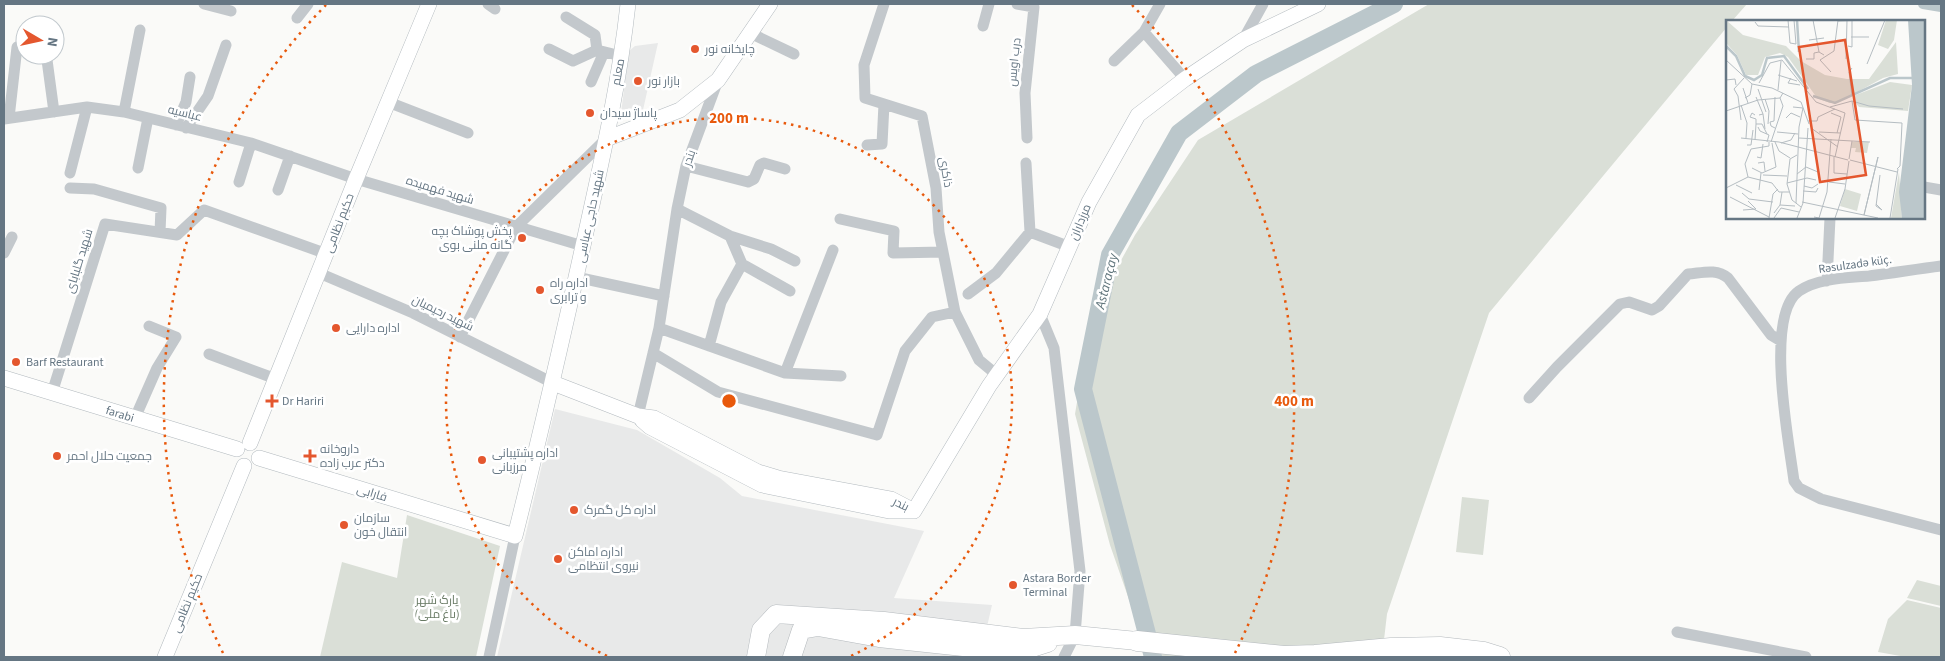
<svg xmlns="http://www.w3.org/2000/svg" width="1945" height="661" font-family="'Source Sans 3',Cairo,sans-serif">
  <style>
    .built { fill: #e8e9e9 }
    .green { fill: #dadfd7 }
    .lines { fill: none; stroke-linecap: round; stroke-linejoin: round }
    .canal { stroke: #bbc7cb; stroke-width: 10 }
    .river { stroke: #bbc7cb; stroke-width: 18 }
    .secondary-casing { stroke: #b3babf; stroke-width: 16 }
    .primary-casing { stroke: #b5babe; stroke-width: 19 }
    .highway-casing { stroke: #b4b9bd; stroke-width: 21 }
    .street { stroke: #c3c8cc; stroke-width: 11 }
    .secondary { stroke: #fff; stroke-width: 15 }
    .primary { stroke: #fff; stroke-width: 18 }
    .highway { stroke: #fff; stroke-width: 20 }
    .ring { fill: none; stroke: #e8590c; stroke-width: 2.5; stroke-dasharray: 2.5 5 }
    .poi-dot { fill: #e4572e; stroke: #fff; stroke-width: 2 }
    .labels { text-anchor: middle; stroke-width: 5; stroke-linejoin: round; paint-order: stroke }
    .poi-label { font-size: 12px; fill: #657683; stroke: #fff; text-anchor: start }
    .street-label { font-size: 12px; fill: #657683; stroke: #fff }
    .park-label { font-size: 12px; fill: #687a64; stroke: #fff }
    .water-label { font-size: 14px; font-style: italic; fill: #60757c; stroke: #fff }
    .inset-river { fill: none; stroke: #bbc7cb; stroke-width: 2.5 }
    .inset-road { fill: none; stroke: #b5bdc2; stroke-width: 1 }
    .view { fill: #e4572e; fill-opacity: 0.15; stroke: #e4572e; stroke-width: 2.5 }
    .inset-edge { fill: none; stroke: #657683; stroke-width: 2.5 }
    .centre { fill: #e8590c; stroke: #fff; stroke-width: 2.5 }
    .ring-label { font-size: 15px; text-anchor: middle; font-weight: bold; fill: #e8590c; stroke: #fff; stroke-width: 5; stroke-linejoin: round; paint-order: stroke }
  </style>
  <rect width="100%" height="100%" fill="#fafaf8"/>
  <path class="built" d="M 658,43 L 643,110 L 620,121 L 629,51 L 635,46 Z
    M 555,409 L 637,430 L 720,478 L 742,496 L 924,531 L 894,598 L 992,605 L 980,657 L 497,657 Z"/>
  <path class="green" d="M 1429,4 L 1747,4 L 1732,21 L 1728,21 L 1727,27 L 1489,313 L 1387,614 L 1382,657 L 1149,657 L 1110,545 L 1075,414 L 1092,313 L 1135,235 L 1198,140 Z
    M 1462,497 L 1489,500 L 1483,555 L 1456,552 Z
    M 407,515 L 500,546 L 476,657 L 320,657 L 342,562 L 397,578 Z
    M 1917,580 L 1941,586 L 1941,606 L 1907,598 Z
    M 1907,600 L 1941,608 L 1941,657 L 1906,657 L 1878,652 L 1888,619 Z"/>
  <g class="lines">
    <path class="canal" d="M 1923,4 L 1941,7"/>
    <path class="river" d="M 1153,657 L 1083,389 L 1110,255 L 1179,133 L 1256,74 L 1394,4"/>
    <defs>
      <path id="secondary" d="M 606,139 L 680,110 L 718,80 L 770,4
        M 4,378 L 237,449
        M 553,383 L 638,416 L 654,418 L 758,472 L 778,478 L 891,499 L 914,511
        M 642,420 L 650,427 L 762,485 L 889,511 L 912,511
        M 250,443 L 356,179 L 429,4
        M 259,458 L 515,536 C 541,432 565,328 588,223 C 604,151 620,78 628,4
        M 914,511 L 989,386 L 1040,314 L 1089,202 L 1138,115 L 1185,79 L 1243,40 L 1318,4
        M 165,657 L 244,466"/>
      <path id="primary" d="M 756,657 L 761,630 L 776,614 L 884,621 L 1023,638 L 1075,635 L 1137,641
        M 792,657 L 801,630 L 818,627 L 879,638 L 982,649 L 1026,650 L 1048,643"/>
      <path id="highway" d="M 1137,641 L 1284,656 L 1315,655 L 1391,648 L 1440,647 L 1484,652 L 1500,657"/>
    </defs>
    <use href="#secondary" class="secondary-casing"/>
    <use href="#primary" class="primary-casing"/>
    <use href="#highway" class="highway-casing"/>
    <path class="street" d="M 204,4 L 231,11
      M 488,4 L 495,9
      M 884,4 L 864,65 L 865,98 L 922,116 L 936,188 L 939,232 L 955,312 L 979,360 L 997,375
      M 1017,4 L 1034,7 L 1025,93 L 1027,138
      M 1160,4 L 1144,32 L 1185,79
      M 566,17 L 595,35 L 597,50 L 621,56
      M 297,18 L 308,4
      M 983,26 L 989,4
      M 750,33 L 794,54
      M 1243,40 L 1263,4
      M 549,49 L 573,61 L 597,50
      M 47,60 L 54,112
      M 1114,61 L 1144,32
      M 591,82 L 604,52
      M 388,102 L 468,133
      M 124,112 L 140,30
      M 9,118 L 17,47
      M 4,119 L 87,107 L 124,112 L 251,143 L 356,179 L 583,246
      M 176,125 L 186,102 L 190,77
      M 186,128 L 208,96 L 226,45
      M 867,145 L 882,144 L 884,104
      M 1026,163 L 1030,232 L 1070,247
      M 686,166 L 748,182 L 754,179 L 760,165 L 764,163 L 785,169
      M 138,168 L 148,118
      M 70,173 L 87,107
      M 239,182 L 251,143
      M 1924,187 L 1941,190
      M 70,188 L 94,189 L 161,208 L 160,232
      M 278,190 L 290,156
      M 677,209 L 730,236 L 742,264 L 790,291
      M 840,219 L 894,231 L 893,253 L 943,252
      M 730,236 L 771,249 L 795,261
      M 4,253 L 12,237
      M 1941,266 C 1917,269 1893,273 1869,276 C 1847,278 1818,278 1799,291 C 1764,315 1789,442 1794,481 L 1799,488 L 1821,499 L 1941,530
      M 319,273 L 413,313 L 553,383
      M 576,277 L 664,296
      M 1827,281 L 1830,218
      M 968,294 L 996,273 L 1030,232
      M 1040,314 L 1054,348 L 1080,571 L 1075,635 L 1064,657
      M 659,328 L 785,373 L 841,376
      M 460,337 L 516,227 L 606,139
      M 709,346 L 721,302 L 742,264
      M 653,353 L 718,392 L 877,435 L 905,351 L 932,317 L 955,312
      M 209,354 L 276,379
      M 785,373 L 833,250
      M 52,393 L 105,224 L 177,235 L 204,210 L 327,254
      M 1529,398 L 1557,367 L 1620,304 L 1629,302 L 1652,310 L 1659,306 L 1688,274 C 1702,273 1716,268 1728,278 L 1771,335 L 1781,341
      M 638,416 L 659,328 L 677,209 L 686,166 L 718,80
      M 135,418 L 157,368 L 176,337 L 149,326
      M 1677,632 L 1806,657
      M 489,657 L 515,536"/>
    <use href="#secondary" class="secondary"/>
    <use href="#primary" class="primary"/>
    <use href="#highway" class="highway"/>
  </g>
  <g class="ring">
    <path d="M607 656A283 283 0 1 1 851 656"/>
    <path d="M223 653A565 565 0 0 1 326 5M1132 5A565 565 0 0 1 1235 653"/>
  </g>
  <g class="poi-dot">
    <circle cx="695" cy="49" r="5"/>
    <circle cx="638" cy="81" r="5"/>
    <circle cx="590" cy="113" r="5"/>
    <circle cx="522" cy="238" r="5"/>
    <circle cx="540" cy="290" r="5"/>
    <circle cx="336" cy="328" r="5"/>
    <circle cx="16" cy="362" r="5"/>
    <path d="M269.5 393.5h5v5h5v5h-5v5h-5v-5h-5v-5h5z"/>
    <circle cx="57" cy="456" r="5"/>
    <path d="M307.5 448.5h5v5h5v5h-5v5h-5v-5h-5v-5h5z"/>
    <circle cx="482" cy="460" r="5"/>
    <circle cx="574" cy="510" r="5"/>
    <circle cx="344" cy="525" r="5"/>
    <circle cx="558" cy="559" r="5"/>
    <circle cx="1013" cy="585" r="5"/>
  </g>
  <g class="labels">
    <g class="poi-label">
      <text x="705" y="53">چایخانه نور</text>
      <text x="648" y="85">بازار نور</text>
      <text x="600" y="117">پاساژ سیدان</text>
      <text x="512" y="235" text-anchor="end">پخش پوشاک بچه<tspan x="512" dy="14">گانه ملنی بوی</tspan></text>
      <text x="550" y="287">اداره راه<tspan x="550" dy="14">و ترابری</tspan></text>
      <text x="346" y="332">اداره دارایی</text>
      <text x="26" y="366">Barf Restaurant</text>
      <text x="282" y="405">Dr Hariri</text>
      <text x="320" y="453">داروخانه<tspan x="320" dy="14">دکتر عرب زاده</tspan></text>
      <text x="492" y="457">اداره پشتیبانی<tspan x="492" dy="14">مرزبانی</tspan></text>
      <text x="67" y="460">جمعیت حلال احمر</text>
      <text x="584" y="514">اداره کل گمرک</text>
      <text x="354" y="522">سازمان<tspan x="354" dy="14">انتقال خون</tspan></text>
      <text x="568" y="556">اداره اماکن<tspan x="568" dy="14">نیروی انتظامی</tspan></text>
      <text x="1023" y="582">Astara Border<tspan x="1023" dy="14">Terminal</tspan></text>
    </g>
    <g class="street-label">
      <text transform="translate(1014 62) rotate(-84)" y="4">درب اویس</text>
      <text transform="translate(618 72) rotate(-80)" y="4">معلم</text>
      <text transform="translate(185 113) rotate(14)" y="4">عباسیه</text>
      <text transform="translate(689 158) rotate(-71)" y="4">بندر</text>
      <text transform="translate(946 172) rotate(80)" y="4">ذاکری</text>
      <text transform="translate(440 190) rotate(17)" y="4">شهید فهمیده</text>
      <text transform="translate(590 216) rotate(-78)" y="4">شهید حاجی عباسی</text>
      <text transform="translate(1080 222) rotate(-67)" y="4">مرزداران</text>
      <text transform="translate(339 223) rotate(-69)" y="4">حکیم نظامی</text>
      <text transform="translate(79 261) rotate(-73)" y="4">شهید گلبابای</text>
      <text transform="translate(1855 264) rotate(-8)" y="4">Rəsulzadə küç.</text>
      <text transform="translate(443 313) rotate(26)" y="4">شهید رحیمیان</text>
      <text transform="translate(120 414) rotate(17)" y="4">farabi</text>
      <text transform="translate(372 493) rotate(17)" y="4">فارابی</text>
      <text transform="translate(901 504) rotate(26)" y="4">بندر</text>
      <text transform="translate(187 603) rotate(-68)" y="4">حکیم نظامی</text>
    </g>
    <g class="park-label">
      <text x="437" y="604">پارک شهر<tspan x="437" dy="14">(باغ ملی)</tspan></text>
    </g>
    <g class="water-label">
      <text transform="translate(1106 281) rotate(-76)" y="5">Astaraçay</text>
    </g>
  </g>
  <g transform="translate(1726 20)">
    <rect width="199" height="199" fill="#fafaf8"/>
    <path d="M 0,0 L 17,15 L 60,26 L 75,41 L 99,55 L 121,59 L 143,59 L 170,22 L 172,54 L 157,58 L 111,83 L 104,83 L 91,78 L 62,37 L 54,33 L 39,37 L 32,55 L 20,55 L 11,35 L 0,23 ZM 160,0 L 171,0 L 168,20 L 162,29 L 152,25 ZM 164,62 L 186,65 L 182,91 L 133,87 L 128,81 L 127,76 ZM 126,122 L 143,122 L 141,133 L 129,132 L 130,128 L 125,128 ZM 173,152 L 176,198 L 165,198 ZM 119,169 L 135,174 L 131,191 L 114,186 Z" fill="#dadfd7"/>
    <path d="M 182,0 L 199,0 L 199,198 L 176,198 L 173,172 L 186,65 Z" fill="#bbc7cb"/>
    <path class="inset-river" d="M 71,0 L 73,32M 0,26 L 10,36 L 19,56 L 28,60 L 36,55 L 41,38 L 58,36 L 82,69M 87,76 L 109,83 L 164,58 L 186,58"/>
    <path class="inset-road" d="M 62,0 L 64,23 L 70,24 L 68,0M 87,0 L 93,32 L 98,35M 112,1 L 144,0M 29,2 L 32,6 L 63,7M 125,17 L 143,17M 83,20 L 98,18M 122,26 L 126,27 L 126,0M 80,39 L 88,39 L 88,33 L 93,32M 120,39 L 121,0M 0,40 L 26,64 L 46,68 L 75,82 L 83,104M 141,44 L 159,0M 105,52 L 94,40 L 108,31 L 112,0M 52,55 L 71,61M 65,58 L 62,63 L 74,65M 0,60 L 9,59 L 10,65M 33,63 L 44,43 L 56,40 L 90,82 L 119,93M 17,68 L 22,83M 32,69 L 40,92M 52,70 L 55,41M 126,76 L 123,52 L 126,48M 30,77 L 37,94 L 33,95M 49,77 L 48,101 L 44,102 L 45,106 L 49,108M 19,78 L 24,75 L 26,64M 39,79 L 43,91 L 42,104M 126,81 L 129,100 L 176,103 L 174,146 L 171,149M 15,85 L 21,103 L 20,118M 67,87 L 77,88 L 73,107 L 70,183M 104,87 L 126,81 L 143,86 L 177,89M 0,91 L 32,80 L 54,78 L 57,73M 105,93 L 115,97 L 111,113M 37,94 L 39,109M 29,95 L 26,93 L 24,97 L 30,99 L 30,104M 60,98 L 65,93 L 74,97M 15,100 L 12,76 L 8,69 L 18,58M 82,101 L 91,101 L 92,97 L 109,89M 32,107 L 34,111 L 43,115 L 41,122M 85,108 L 112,127M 51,112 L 72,114M 93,112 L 114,113M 15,118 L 53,122 L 122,140M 73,118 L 144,122M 29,120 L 30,104 L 36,104 L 41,114M 45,122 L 57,86 L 54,78M 49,122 L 53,131 L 64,138M 55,123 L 65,120 L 69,113M 21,125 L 25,125 L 27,110M 71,135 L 64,139 L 61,164 L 66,180 L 75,187M 31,137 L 35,138 L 37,124M 108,137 L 108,153 L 121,154M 109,137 L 119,93M 123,139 L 126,121M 124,140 L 171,152M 32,143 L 38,142 L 39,151M 26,148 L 36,153 L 50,147 L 46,123M 71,154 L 80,147 L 92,152M 37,155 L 61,156M 22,157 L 19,144 L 25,129 L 43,126 L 43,122M 22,157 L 46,163 L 53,172 L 63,172M 103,162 L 119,164M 61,163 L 81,158 L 90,160M 10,165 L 26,173M 78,166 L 86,168 L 92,164M 0,168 L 22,157M 33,170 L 35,153M 77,171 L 90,172 L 92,168M 16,173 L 23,179 L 47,182M 4,177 L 43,197M 76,182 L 152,198M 150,184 L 156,190 L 150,186 L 154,155M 54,185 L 69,186M 17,190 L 30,189 L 22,181M 48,193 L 54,185 L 56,172M 138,195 L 152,137 L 138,195M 88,197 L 93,198 L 101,172 L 105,119M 43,198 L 47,174 L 52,169M 48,198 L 55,188 L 73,192M 71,198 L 77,183 L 82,108M 109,198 L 119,169 L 123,141M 164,198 L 172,149"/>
    <path class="view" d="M 119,20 L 140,155 L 94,162 L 73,27 Z"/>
    <rect width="199" height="199" class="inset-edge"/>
  </g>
  <circle cx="729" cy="401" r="8" class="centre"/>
  <g class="ring-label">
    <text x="729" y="123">200 m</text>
    <text x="1294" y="406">400 m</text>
  </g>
  <rect width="1945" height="661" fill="none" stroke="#657683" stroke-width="10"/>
  <g transform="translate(40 40) rotate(99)"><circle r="24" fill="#ffffff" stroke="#c1c8cd"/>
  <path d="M0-4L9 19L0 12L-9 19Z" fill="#e4572e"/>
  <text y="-8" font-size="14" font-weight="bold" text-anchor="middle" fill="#657683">N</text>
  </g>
</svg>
